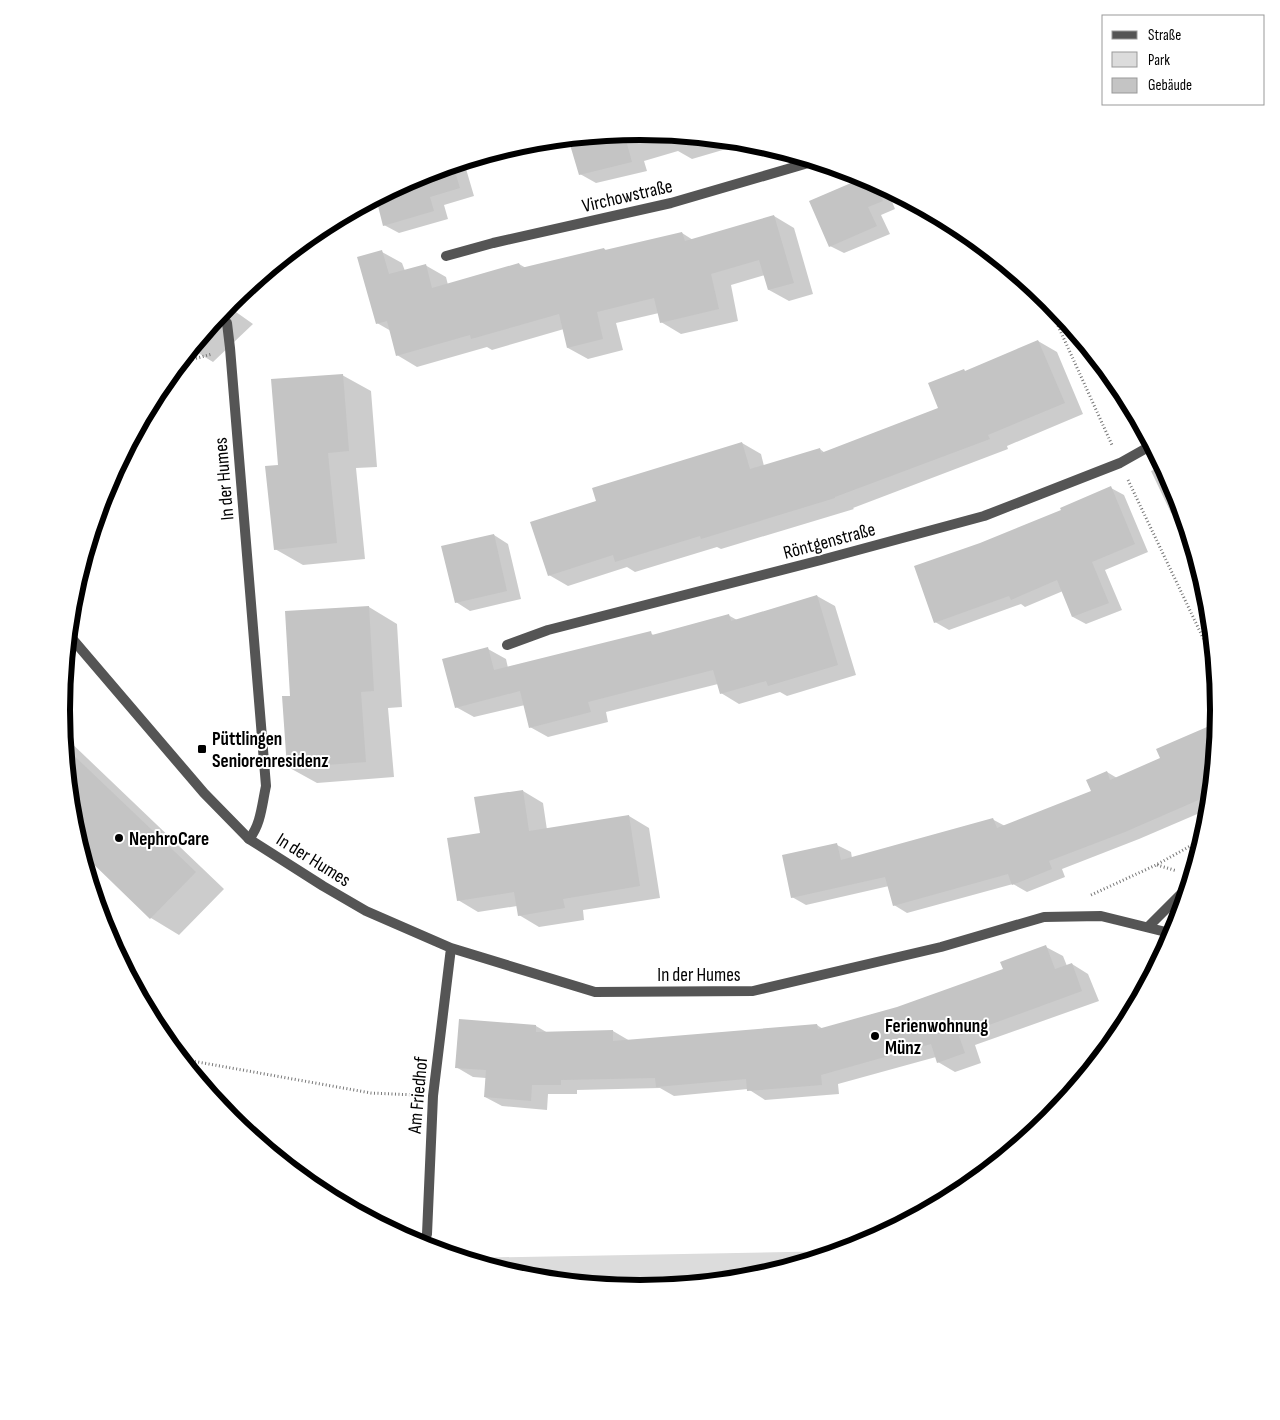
<svg xmlns="http://www.w3.org/2000/svg" width="1280" height="1420" font-family="'Sofia Sans Condensed',sans-serif">
  <style>
    .green { fill: #dcdcdc }
    .shadow { fill: #0003 }
    .building { fill: #c4c4c4 }
    .lines { fill: none; stroke-linecap: round; stroke-linejoin: round }
    .path { stroke: #777; stroke-width: 3; stroke-dasharray: 1 2.5; stroke-linecap: butt }
    .lane { stroke: #555; stroke-width: 10 }
    .street { stroke: #555; stroke-width: 10 }
    .poi-dot { fill: #000; stroke: #fff; stroke-width: 2 }
    .labels { text-anchor: middle; stroke-width: 4; stroke-linejoin: round; paint-order: stroke }
    .street-label { font-size: 19px; fill: #000; stroke: #fff }
    .poi-label { font-size: 19px; font-weight: bold; fill: #000; stroke: #fff; text-anchor: start }
    .rim { fill: none; stroke: #000; stroke-width: 6 }
  </style>
  <rect width="100%" height="100%" fill="#fff"/>
  <path class="green" d="M 842,1251 L 753,1278 L 640,1289 L 527,1278 L 462,1258 Z"/>
  <path class="shadow" d="M 640,131 L 750,142 L 692,159 L 678,151 L 644,161 L 647,171 L 596,183 L 580,174 L 569,138 Z
    M 464,162 L 474,196 L 444,205 L 448,219 L 399,233 L 384,225 L 419,175 Z
    M 866,178 L 887,189 L 895,209 L 881,215 L 890,234 L 844,253 L 830,246 Z
    M 774,216 L 794,228 L 813,294 L 789,301 L 769,290 L 765,275 L 731,285 L 738,321 L 681,334 L 661,322 L 659,313 L 616,323 L 623,350 L 588,359 L 568,348 L 564,329 L 492,350 L 487,347 L 417,367 L 397,355 L 391,331 L 377,323 L 382,252 L 402,263 L 405,271 L 425,265 L 446,277 L 448,285 L 519,264 L 526,268 L 604,249 L 608,251 L 682,233 L 693,240 Z
    M 245,289 L 236,312 L 253,324 L 213,362 L 195,351 L 186,356 L 231,301 Z
    M 1038,341 L 1057,352 L 1083,414 L 1007,446 L 1008,449 L 853,508 L 854,509 L 721,549 L 717,547 L 635,572 L 627,567 L 568,586 L 549,575 L 598,501 L 742,443 L 761,454 L 764,466 L 820,449 L 825,453 L 939,409 L 966,372 Z
    M 1095,357 L 1121,389 L 1122,390 L 1109,382 Z
    M 342,375 L 371,391 L 377,467 L 356,468 L 365,559 L 303,565 L 275,549 L 279,466 Z
    M 1163,466 L 1175,489 L 1184,520 L 1171,513 L 1151,471 Z
    M 1111,488 L 1124,495 L 1148,552 L 1105,570 L 1122,610 L 1086,624 L 1073,617 L 1063,591 L 1025,607 L 1021,604 L 949,630 L 935,622 L 980,544 L 1063,510 Z
    M 494,535 L 508,544 L 521,599 L 470,611 L 456,602 Z
    M 817,596 L 835,606 L 856,675 L 787,696 L 780,692 L 739,704 L 721,693 L 718,684 L 606,712 L 608,722 L 548,737 L 530,727 L 525,705 L 474,717 L 456,707 L 488,649 L 506,659 L 508,668 L 650,633 L 655,636 L 728,615 L 737,620 Z
    M 369,607 L 397,624 L 402,707 L 388,708 L 394,777 L 317,783 L 288,767 L 291,697 Z
    M 1207,728 L 1216,734 L 1209,809 L 1139,839 L 1062,869 L 1065,877 L 1027,892 L 1013,884 L 907,913 L 894,905 L 889,886 L 806,905 L 792,897 L 837,845 L 851,852 L 852,858 L 992,819 L 1005,826 L 1093,792 L 1107,772 L 1117,778 L 1162,759 Z
    M 64,736 L 224,889 L 179,935 L 151,918 L 81,851 L 72,823 Z
    M 523,791 L 543,803 L 547,830 L 629,816 L 649,828 L 660,898 L 583,910 L 584,920 L 539,927 L 519,915 L 517,906 L 478,912 L 458,900 L 481,834 Z
    M 1046,947 L 1063,956 L 1067,966 L 1072,964 L 1088,974 L 1099,1001 L 975,1045 L 981,1063 L 955,1072 L 938,1062 L 936,1057 L 838,1084 L 839,1094 L 765,1100 L 748,1089 L 674,1096 L 660,1088 L 577,1090 L 577,1094 L 548,1094 L 547,1110 L 502,1106 L 485,1097 L 486,1078 L 473,1077 L 456,1067 L 536,1026 L 548,1033 L 613,1031 L 630,1041 L 817,1025 L 823,1029 L 898,1008 L 1004,970 Z"/>
  <path class="building" d="M 624,133 L 632,162 L 579,175 L 568,138 Z
    M 453,165 L 460,188 L 430,197 L 434,211 L 383,226 L 376,198 L 419,175 Z
    M 865,177 L 875,182 L 883,201 L 868,207 L 877,226 L 829,247 L 809,201 Z
    M 774,215 L 794,283 L 768,290 L 759,260 L 711,274 L 719,309 L 660,323 L 654,298 L 597,312 L 603,339 L 567,348 L 559,314 L 471,339 L 470,335 L 396,356 L 387,321 L 376,324 L 357,257 L 382,250 L 389,274 L 426,264 L 432,288 L 519,263 L 521,268 L 604,248 L 605,250 L 682,232 L 685,241 Z
    M 1038,340 L 1065,403 L 988,435 L 990,439 L 835,497 L 835,498 L 701,539 L 700,536 L 615,562 L 613,555 L 548,576 L 530,522 L 596,501 L 592,488 L 742,442 L 750,469 L 820,448 L 821,453 L 938,408 L 928,383 L 964,369 L 965,371 Z
    M 343,374 L 349,451 L 328,453 L 337,543 L 274,550 L 265,466 L 278,465 L 271,379 Z
    M 1111,486 L 1135,544 L 1092,562 L 1109,603 L 1072,617 L 1057,580 L 1011,600 L 1009,596 L 934,623 L 914,566 L 980,543 L 1061,510 L 1060,508 Z
    M 494,534 L 507,591 L 455,603 L 441,546 Z
    M 817,595 L 838,665 L 768,686 L 766,681 L 720,694 L 713,670 L 588,702 L 591,712 L 529,728 L 520,691 L 455,708 L 442,659 L 488,647 L 494,670 L 651,631 L 652,635 L 729,614 L 731,621 Z
    M 369,606 L 374,691 L 361,692 L 366,762 L 287,768 L 282,696 L 290,696 L 285,611 Z
    M 1207,727 L 1215,745 L 1210,795 L 1125,832 L 1049,861 L 1052,869 L 1012,885 L 1008,874 L 893,906 L 885,877 L 791,898 L 782,855 L 837,843 L 841,860 L 993,818 L 997,828 L 1091,791 L 1086,780 L 1107,771 L 1110,780 L 1160,758 L 1156,749 Z
    M 65,747 L 196,872 L 150,919 L 82,853 L 72,823 Z
    M 523,790 L 529,831 L 629,815 L 640,886 L 563,899 L 565,908 L 518,916 L 514,892 L 457,901 L 447,838 L 480,833 L 474,797 Z
    M 1046,945 L 1055,969 L 1072,963 L 1082,991 L 959,1036 L 965,1053 L 937,1063 L 931,1044 L 821,1075 L 822,1085 L 747,1091 L 746,1079 L 656,1087 L 655,1078 L 561,1080 L 561,1085 L 532,1085 L 531,1101 L 484,1097 L 486,1070 L 455,1068 L 459,1019 L 536,1025 L 536,1032 L 613,1030 L 613,1041 L 817,1024 L 818,1029 L 897,1007 L 1003,969 L 1000,962 Z"/>
  <g class="lines">
    <path class="path" d="M 1045,297 L 1112,445
      M 179,363 L 212,354
      M 1128,480 L 1214,661
      M 1157,865 L 1177,871
      M 1091,895 L 1156,865 L 1203,839
      M 181,1059 L 371,1093 L 415,1095"/>
    <path class="lane" d="M 69,635 L 204,793 L 249,839"/>
    <path class="street" d="M 446,256 L 493,243 L 671,203 L 815,161
      M 227,323 L 230,348 L 266,786 C 262,804 261,825 249,839 L 323,886 L 366,911 L 451,948 L 595,992 L 753,991 L 941,947 L 1044,917 L 1101,916 L 1174,934
      M 507,645 L 548,630 L 821,560 L 984,516 L 1120,463 L 1152,445
      M 1148,927 L 1188,887
      M 423,1246 L 427,1234 L 433,1096 L 451,948"/>
  </g>
  <g class="poi-dot">
    <rect x="197" y="744" width="10" height="10" rx="2.5"/>
    <circle cx="119" cy="838" r="5"/>
    <circle cx="875" cy="1036" r="5"/>
  </g>
  <g class="labels">
    <g class="street-label">
      <text transform="translate(627 195) rotate(-13)" y="7">Virchowstraße</text>
      <text transform="translate(223 479) rotate(-95)" y="7">In der Humes</text>
      <text transform="translate(829 540) rotate(-15)" y="7">Röntgenstraße</text>
      <text transform="translate(314 859) rotate(32)" y="7">In der Humes</text>
      <text x="699" y="981">In der Humes</text>
      <text transform="translate(417 1095) rotate(-85)" y="7">Am Friedhof</text>
    </g>
    <g class="poi-label">
      <text x="212" y="745">Püttlingen<tspan x="212" dy="22">Seniorenresidenz</tspan></text>
      <text x="129" y="845">NephroCare</text>
      <text x="885" y="1032">Ferienwohnung<tspan x="885" dy="22">Münz</tspan></text>
    </g>
  </g>
  <path d="M0 0H1280V1420H0ZM70 710a570 570 0 1 1 1140 0a570 570 0 1 1-1140 0Z" fill="#fff" fill-rule="evenodd"/>
  <path class="rim" d="M70 710a570 570 0 1 1 1140 0a570 570 0 1 1-1140 0Z"/>
  <rect x="1102" y="15" width="162" height="90" fill="#ffffff" stroke="#999999"/>
  <rect x="1112" y="31" width="25" height="8" fill="#555555" stroke="#999999"/>
  <text x="1148" y="40" font-size="15" fill="#000000">Straße</text>
  <rect x="1112" y="52" width="25" height="15" fill="#dcdcdc" stroke="#999999"/>
  <text x="1148" y="65" font-size="15" fill="#000000">Park</text>
  <rect x="1112" y="78" width="25" height="15" fill="#c4c4c4" stroke="#999999"/>
  <text x="1148" y="90" font-size="15" fill="#000000">Gebäude</text>
</svg>
